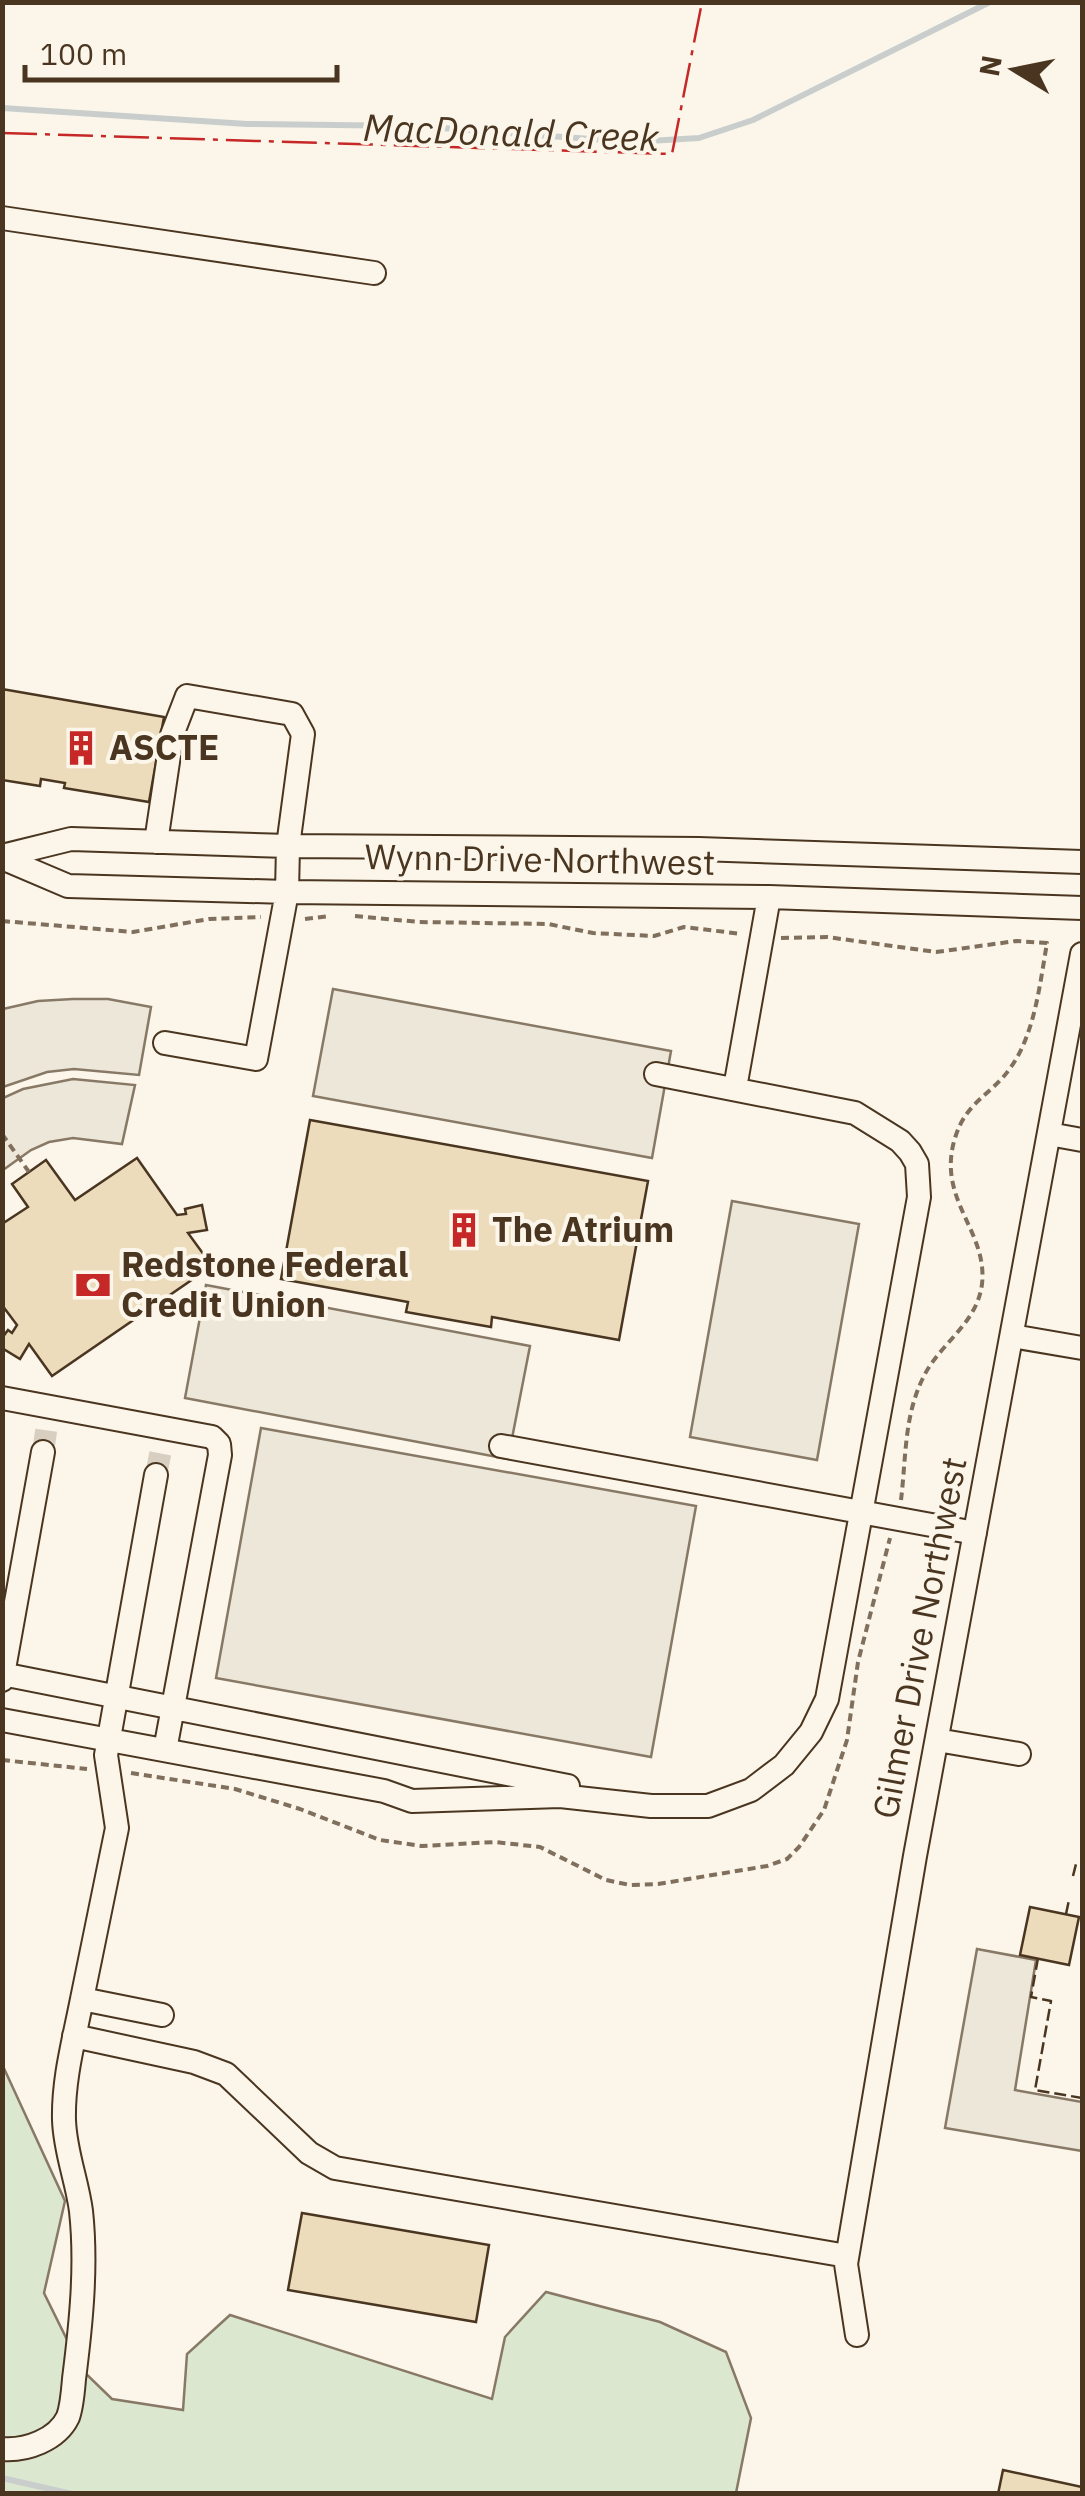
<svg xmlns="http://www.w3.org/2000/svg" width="1085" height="2496" font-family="'IBM Plex Sans',sans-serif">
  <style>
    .green { fill: #dce7d0; stroke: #887966; stroke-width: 2.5 }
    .parking { fill: #ede7d9; stroke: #887966; stroke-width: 2.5 }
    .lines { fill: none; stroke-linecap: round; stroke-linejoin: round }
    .stream { stroke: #c9cecd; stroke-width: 6 }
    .building { fill: #ecdcbc; stroke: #4a3520; stroke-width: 2.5 }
    .minor-tunnel { stroke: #d8cfc1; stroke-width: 22; stroke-dasharray: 22 11; stroke-linecap: butt }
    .minor-casing { stroke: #4a3520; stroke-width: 26 }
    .path { stroke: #7f6f5c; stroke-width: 4; stroke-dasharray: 8 5; stroke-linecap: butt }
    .minor { stroke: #fbf6e9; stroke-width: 22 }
    .fence { stroke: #4a3520; stroke-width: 2.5; stroke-dasharray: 12 5; stroke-linecap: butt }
    .power { stroke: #c62828; stroke-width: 2.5; stroke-dasharray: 35 8 5 8; stroke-linecap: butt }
    .labels { text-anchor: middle; stroke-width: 8; stroke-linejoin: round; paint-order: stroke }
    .poi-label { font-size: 35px; font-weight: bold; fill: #4a3520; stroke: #fbf6e9; text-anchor: start }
    .street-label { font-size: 35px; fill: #4a3520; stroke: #fbf6e9 }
    .water-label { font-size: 38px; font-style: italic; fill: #4a3520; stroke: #fbf6e9 }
  </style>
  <rect width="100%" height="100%" fill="#fbf6e9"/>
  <path class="green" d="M 2,2064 L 65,2201 L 44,2293 L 82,2370 L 112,2399 L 183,2410 L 187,2354 L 230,2315 L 492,2399 L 505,2337 L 546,2292 L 660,2322 L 726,2352 L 751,2418 L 736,2493 L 3,2493 Z"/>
  <path class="parking" d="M 333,989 L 671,1051 L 652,1158 L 313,1096 Z
    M 73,999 L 108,999 L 151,1007 L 139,1075 L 74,1069 L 47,1072 L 3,1087 L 3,1009 L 38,1001 Z
    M 73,1079 L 135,1085 L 122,1144 L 73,1138 L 49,1142 L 31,1150 L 3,1170 L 3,1098 L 23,1089 Z
    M 732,1201 L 859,1224 L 817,1460 L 690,1437 Z
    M 206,1285 L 530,1346 L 508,1459 L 185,1398 Z
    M 261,1428 L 696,1506 L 651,1757 L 216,1678 Z
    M 977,1949 L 1036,1960 L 1015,2090 L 1082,2102 L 1082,2151 L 945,2128 Z"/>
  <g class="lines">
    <path class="stream" d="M 2,108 L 247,124 L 414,126 L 632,142 L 699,138 L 753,120 L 990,2
      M 2,2478 L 72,2494"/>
  </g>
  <path class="building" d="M 2,689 L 164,717 L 149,802 L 64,788 L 65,783 L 41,779 L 40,786 L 2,780 Z
    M 310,1120 L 648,1181 L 619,1340 L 492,1317 L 491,1327 L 406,1312 L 408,1302 L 281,1279 Z
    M 137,1158 L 177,1215 L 186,1214 L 185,1209 L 202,1205 L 207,1230 L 188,1233 L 212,1266 L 52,1376 L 29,1344 L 20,1359 L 2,1348 L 2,1338 L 8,1330 L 12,1333 L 17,1325 L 2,1305 L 2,1224 L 28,1207 L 12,1184 L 46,1160 L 75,1200 Z
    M 1030,1907 L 1079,1917 L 1069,1965 L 1020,1955 Z
    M 302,2213 L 489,2245 L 476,2322 L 288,2290 Z
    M 1003,2470 L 1082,2487 L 1082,2494 L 998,2494 Z"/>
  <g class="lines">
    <path class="minor-tunnel" d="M 43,1452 L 47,1425
      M 156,1475 L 162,1445"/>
    <defs>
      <path id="minor" d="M 2,218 L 374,273
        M 156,842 L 172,735 L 187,696 L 292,714 L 303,734 L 288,846 L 287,892 L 256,1059 L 165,1043
        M 2,856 L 71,839 L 288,846 L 699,849 L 1082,862
        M 2,858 L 68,886 L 287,892 L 769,897 L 1082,908
        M 735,1088 L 769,897
        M 1049,1134 L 1082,1140
        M 1012,1336 L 1082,1348
        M 2,1398 L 212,1437 L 219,1444 L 220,1455 L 165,1750
        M 501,1446 L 975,1533
        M 156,1475 L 106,1755 L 117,1828 L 82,1999 L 162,2015
        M 2,1674 L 568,1786
        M 2,1680 L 43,1452
        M 2,1720 L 384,1791 L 412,1801 L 560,1796 L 651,1806 L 708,1806 L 751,1790 L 784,1765 L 811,1732 L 827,1699 L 919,1197 L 917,1164 L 910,1152 L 900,1141 L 855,1113 L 656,1074
        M 937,1740 L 1019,1754
        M 74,2036 L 194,2062 L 226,2074 L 309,2153 L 335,2168 L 847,2256
        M 857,2335 L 846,2264 L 915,1856 L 1082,954
        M 2,2449 C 26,2451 57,2440 68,2417 C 72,2406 73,2391 74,2379 C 81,2324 87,2266 81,2211 C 77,2180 65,2152 64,2120 C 63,2079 74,2040 82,1999"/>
    </defs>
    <use href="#minor" class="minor-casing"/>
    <path class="path" d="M 355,916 L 419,922 L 548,924 L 593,933 L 654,936 L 684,927 L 742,934
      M 305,919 L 330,916
      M 2,921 L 133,932 L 209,919 L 261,917
      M 781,938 L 827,937 L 936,952 L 1016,941 L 1047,943 C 1040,983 1035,1033 1011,1067 C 992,1095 966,1101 955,1138 C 936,1200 988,1230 982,1284 C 977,1325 938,1344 922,1380 C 904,1418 906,1459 901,1500
      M 2,1134 L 29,1172
      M 2,1760 L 87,1769
      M 131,1773 L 235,1789 L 300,1809 L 380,1840 L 422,1846 L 495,1842 L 540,1847 L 606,1880 L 630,1885 L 658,1884 L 767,1866 L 787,1859 L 799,1847 L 824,1810 L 847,1740 L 858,1662 L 890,1538"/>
    <use href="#minor" class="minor"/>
    <path class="fence" d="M 1073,1876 L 1076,1864 L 1082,1865
      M 1066,1914 L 1069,1900
      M 1038,1958 L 1031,1997 L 1051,2001 L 1035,2090 L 1082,2098"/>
    <path class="power" d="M 2,133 L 672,154 L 702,2"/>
  </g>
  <defs>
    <symbol id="building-bare" viewBox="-9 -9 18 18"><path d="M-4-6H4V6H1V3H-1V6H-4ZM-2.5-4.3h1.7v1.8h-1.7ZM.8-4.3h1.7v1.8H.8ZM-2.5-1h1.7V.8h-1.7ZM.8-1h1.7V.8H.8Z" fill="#c62828" stroke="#fbf6e9" stroke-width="2.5" paint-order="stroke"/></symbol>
    <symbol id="bank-bare" viewBox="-9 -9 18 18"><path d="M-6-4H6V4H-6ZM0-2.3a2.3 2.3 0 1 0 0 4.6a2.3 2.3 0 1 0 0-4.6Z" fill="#c62828" stroke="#fbf6e9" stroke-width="2.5" paint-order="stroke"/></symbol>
  </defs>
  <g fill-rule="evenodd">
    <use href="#building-bare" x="56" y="723" width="50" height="50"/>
    <use href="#building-bare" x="439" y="1205" width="50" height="50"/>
    <use href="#bank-bare" x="68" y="1260" width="50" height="50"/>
  </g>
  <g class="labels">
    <g class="poi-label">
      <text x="109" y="760">ASCTE</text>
      <text x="492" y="1242">The Atrium</text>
      <text x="121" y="1277">Redstone Federal<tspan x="121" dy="40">Credit Union</tspan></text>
    </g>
    <g class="street-label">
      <text transform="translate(540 860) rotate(1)" y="12">Wynn Drive Northwest</text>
      <text transform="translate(920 1638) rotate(-79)" y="12">Gilmer Drive Northwest</text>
    </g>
    <g class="water-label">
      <text transform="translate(511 133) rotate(2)" y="13">MacDonald Creek</text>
    </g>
  </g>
  <rect width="1085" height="2496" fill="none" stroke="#4a3520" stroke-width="10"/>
  <g transform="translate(1015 70) rotate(280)" stroke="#fbf6e9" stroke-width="8" paint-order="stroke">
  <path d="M0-8L18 38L0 25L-18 38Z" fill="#4a3520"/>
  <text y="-15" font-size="28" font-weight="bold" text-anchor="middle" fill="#4a3520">N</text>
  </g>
  <path d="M25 65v15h312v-15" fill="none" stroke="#4a3520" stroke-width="5"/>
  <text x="40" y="65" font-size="30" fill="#4a3520" stroke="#fbf6e9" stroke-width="8" paint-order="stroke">100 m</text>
</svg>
